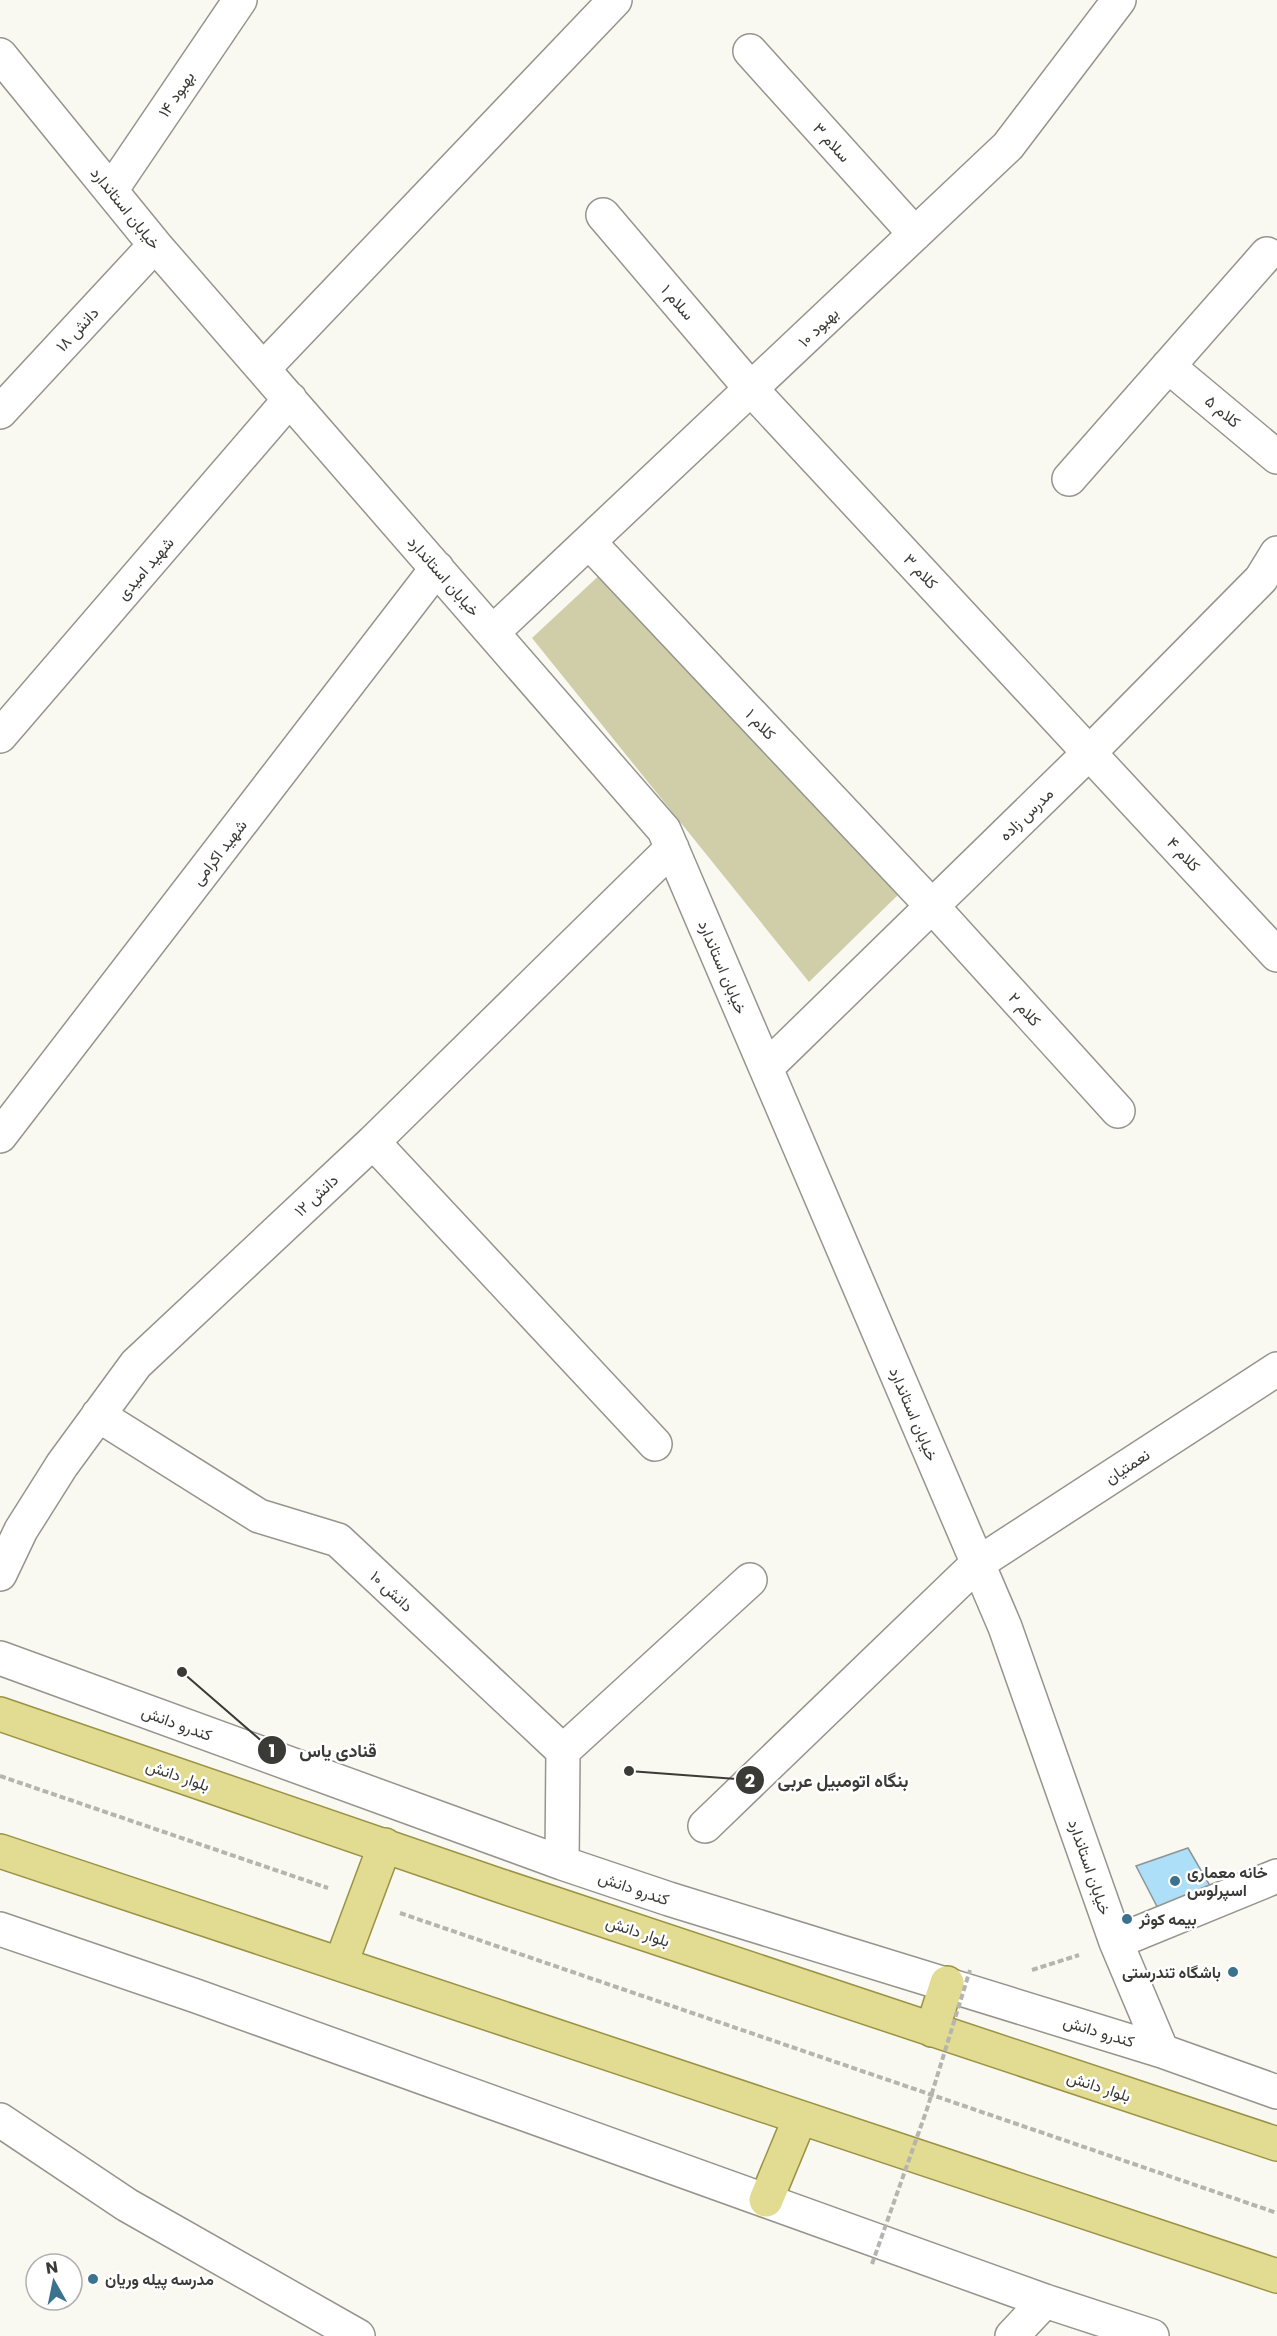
<svg xmlns="http://www.w3.org/2000/svg" width="1277" height="2336" font-family="Poppins,Vazirmatn,sans-serif">
  <style>
    .green { fill: #d0cea9 }
    .building { fill: #addff9; stroke: #8e9599; stroke-width: 1.5 }
    .lines { fill: none; stroke-linecap: round; stroke-linejoin: round }
    .minor-casing { stroke: #95958e; stroke-width: 36 }
    .major-casing { stroke: #9a9343; stroke-width: 36 }
    .path { stroke: #b5b4af; stroke-width: 4; stroke-dasharray: 6 3; stroke-linecap: butt }
    .minor { stroke: #fff; stroke-width: 33 }
    .major { stroke: #e2db92; stroke-width: 33 }
    .path-bridge { stroke: #b5b4af; stroke-width: 4; stroke-dasharray: 6 3; stroke-linecap: butt }
    .poi-dot { fill: #3b728d; stroke: #fff; stroke-width: 2 }
    .labels { text-anchor: middle; stroke-width: 5; stroke-linejoin: round; paint-order: stroke }
    .street-label { font-size: 16px; fill: #3a3a37; stroke: #fff }
    .poi-label { font-size: 16px; font-weight: bold; fill: #3a3a37; stroke: #fff; text-anchor: start }
    .leader { fill: none; stroke: #3a3a37; stroke-width: 2 }
    .callout-dot { fill: #3a3a37; stroke: #fff; stroke-width: 2 }
    .mark-label { font-size: 18px; text-anchor: middle; font-weight: bold; fill: #fff }
    .callout-label { font-size: 18px; text-anchor: middle; font-weight: bold; fill: #3a3a37; stroke: #fff; stroke-width: 5; stroke-linejoin: round; paint-order: stroke }
  </style>
  <rect width="100%" height="100%" fill="#f9f8f1"/>
  <path class="green" d="M 605,570 L 902,891 L 809,982 L 532,638 Z"/>
  <path class="building" d="M 1188,1848 L 1216,1896 L 1162,1916 L 1136,1866 Z"/>
  <g class="lines">
    <defs>
      <path id="minor" d="M 750,51 L 915,234
        M 0,55 L 155,245 L 664,830 L 1005,1627 L 1116,1942 L 1162,2051
        M 112,189 L 240,0
        M 603,215 L 752,390 L 1277,955
        M 1168,366 L 1277,457
        M 263,369 L 615,0
        M 0,412 L 155,245
        M 1069,479 L 1267,254
        M 589,542 L 932,906 L 1118,1111
        M 493,632 L 1008,146 L 1119,0
        M 0,736 L 290,399
        M 766,1068 L 1090,752 L 1261,579 L 1277,553
        M 0,1136 L 437,568
        M 373,1142 L 655,1444
        M 98,1415 L 259,1516 L 338,1540 L 563,1751 L 562,1863
        M 0,1574 L 21,1530 L 62,1465 L 136,1364 L 373,1142 L 672,848
        M 0,1658 L 562,1863 L 669,1899 L 1162,2051 L 1277,2092
        M 563,1751 L 750,1580
        M 705,1826 L 977,1564 L 1277,1369
        M 0,1929 L 196,1996 L 1045,2301 L 1152,2336
        M 1116,1942 L 1277,1876
        M 0,2120 L 127,2205 L 358,2336
        M 1012,2336 L 1045,2301"/>
      <path id="major" d="M 0,1714 L 501,1886 L 1277,2144
        M 0,1851 L 1277,2276
        M 341,1963 L 385,1845
        M 932,2030 L 947,1983
        M 766,2200 L 800,2118"/>
    </defs>
    <use href="#minor" class="minor-casing"/>
    <use href="#major" class="major-casing"/>
    <path class="path" d="M 0,1776 L 328,1888
      M 400,1913 L 1277,2213
      M 1032,1970 L 1079,1955"/>
    <use href="#minor" class="minor"/>
    <use href="#major" class="major"/>
    <path class="path-bridge" d="M 872,2264 L 927,2109 L 970,1970"/>
  </g>
  <g class="poi-dot">
    <circle cx="1175" cy="1881" r="6"/>
    <circle cx="1127" cy="1919" r="6"/>
    <circle cx="1233" cy="1972" r="6"/>
    <circle cx="93" cy="2279" r="6"/>
  </g>
  <g class="labels">
    <g class="street-label">
      <text transform="translate(176 94) rotate(-56)" y="6">بهبود ۱۴</text>
      <text transform="translate(832 142) rotate(48)" y="6">سلام ۳</text>
      <text transform="translate(126 208) rotate(51)" y="6">خیابان استاندارد</text>
      <text transform="translate(678 302) rotate(49)" y="6">سلام ۱</text>
      <text transform="translate(818 327) rotate(-44)" y="6">بهبود ۱۰</text>
      <text transform="translate(77 329) rotate(-47)" y="6">دانش ۱۸</text>
      <text transform="translate(1223 411) rotate(40)" y="6">کلام ۵</text>
      <text transform="translate(145 568) rotate(-49)" y="6">شهید امیدی</text>
      <text transform="translate(921 571) rotate(47)" y="6">کلام ۳</text>
      <text transform="translate(444 576) rotate(49)" y="6">خیابان استاندارد</text>
      <text transform="translate(761 724) rotate(47)" y="6">کلام ۱</text>
      <text transform="translate(1026 814) rotate(-44)" y="6">مدرس زاده</text>
      <text transform="translate(219 852) rotate(-52)" y="6">شهید اکرامی</text>
      <text transform="translate(1184 854) rotate(47)" y="6">کلام ۴</text>
      <text transform="translate(723 967) rotate(67)" y="6">خیابان استاندارد</text>
      <text transform="translate(1025 1009) rotate(48)" y="6">کلام ۲</text>
      <text transform="translate(316 1195) rotate(-43)" y="6">دانش ۱۲</text>
      <text transform="translate(914 1414) rotate(67)" y="6">خیابان استاندارد</text>
      <text transform="translate(1127 1466) rotate(-33)" y="6">نعمتیان</text>
      <text transform="translate(392 1591) rotate(43)" y="6">دانش ۱۰</text>
      <text transform="translate(177 1723) rotate(20)" y="6">کندرو دانش</text>
      <text transform="translate(178 1775) rotate(19)" y="6">بلوار دانش</text>
      <text transform="translate(1090 1867) rotate(71)" y="6">خیابان استاندارد</text>
      <text transform="translate(634 1888) rotate(19)" y="6">کندرو دانش</text>
      <text transform="translate(638 1931) rotate(18)" y="6">بلوار دانش</text>
      <text transform="translate(1099 2031) rotate(17)" y="6">کندرو دانش</text>
      <text transform="translate(1099 2086) rotate(18)" y="6">بلوار دانش</text>
    </g>
    <g class="poi-label">
      <text x="1187" y="1878">خانه معماری<tspan x="1187" dy="18">اسپرلوس</tspan></text>
      <text x="1139" y="1925">بیمه کوثر</text>
      <text x="1221" y="1978" text-anchor="end">باشگاه تندرستی</text>
      <text x="105" y="2285">مدرسه پیله وریان</text>
    </g>
  </g>
  <path class="leader" d="M182 1672L272 1750M629 1771L750 1780"/>
  <g class="callout-dot">
    <circle cx="182" cy="1672" r="6"/>
    <circle cx="629" cy="1771" r="6"/>
    <circle cx="272" cy="1750" r="15"/>
    <circle cx="750" cy="1780" r="15"/>
  </g>
  <g class="mark-label">
    <text x="272" y="1757">1</text>
    <text x="750" y="1787">2</text>
  </g>
  <g class="callout-label">
    <text x="338" y="1757">قنادی یاس</text>
    <text x="843" y="1787">بنگاه اتومبیل عربی</text>
  </g>
  <g transform="translate(54 2282) rotate(351)"><circle r="28" fill="#ffffff" stroke="#b0b0af" stroke-width="1.5"/>
  <path d="M0-4.5L10 22L0 15L-10 22Z" fill="#3b728d"/>
  <text y="-9" font-size="16" font-weight="bold" text-anchor="middle" fill="#3a3a37">N</text>
  </g>
</svg>
